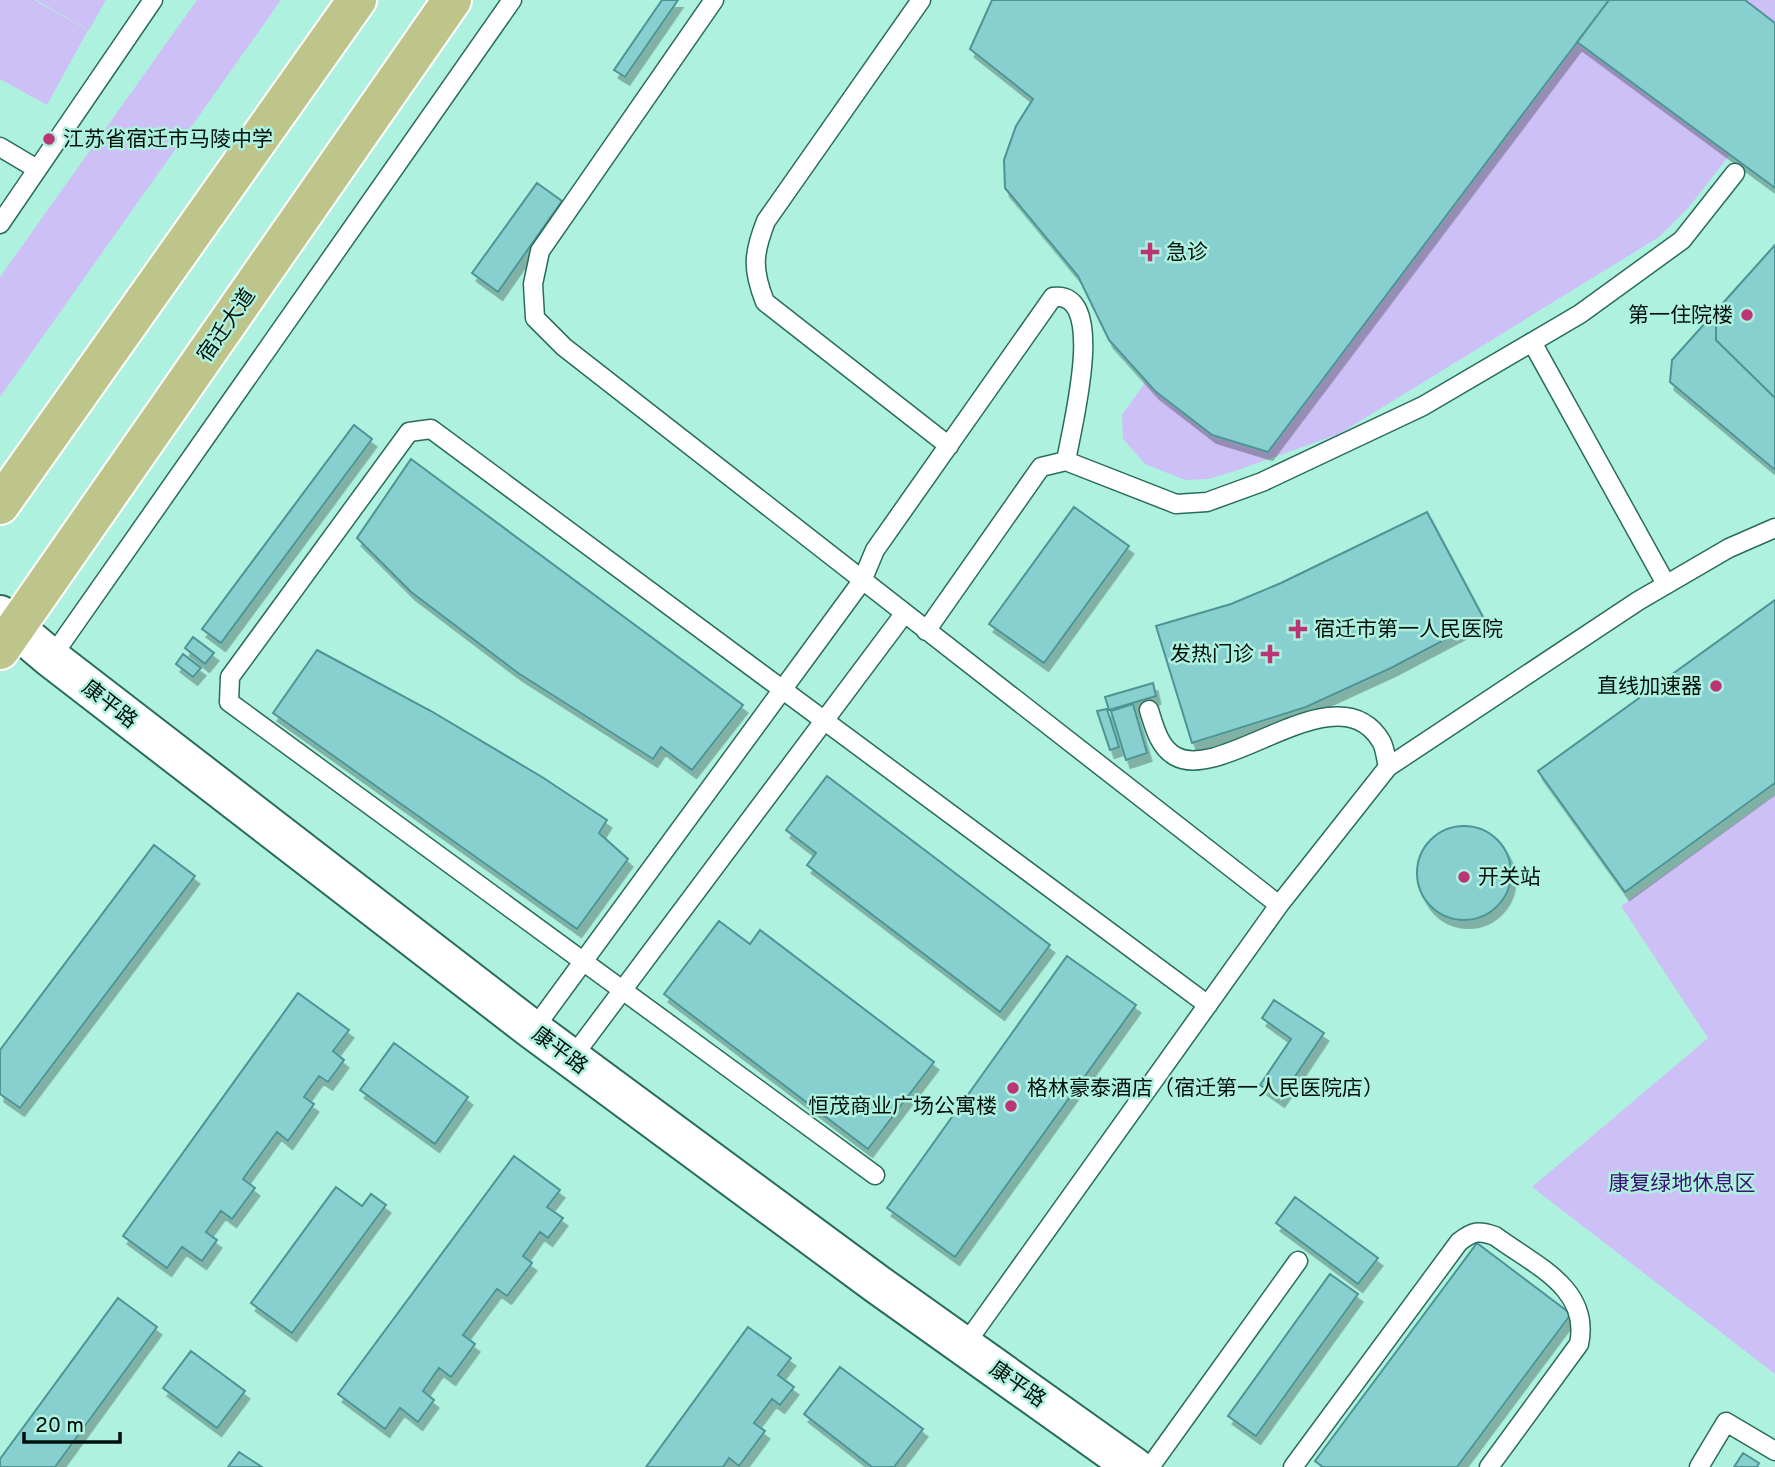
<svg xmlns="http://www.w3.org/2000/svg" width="1775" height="1467" font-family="Overpass,'Noto Sans SC',sans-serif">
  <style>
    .green { fill: #cdc0f6 }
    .building { fill: #88cfcf; stroke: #4e9494; stroke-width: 2; filter: url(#shadow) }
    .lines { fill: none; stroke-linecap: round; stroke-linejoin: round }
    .service-casing { stroke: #2a6c5c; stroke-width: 21 }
    .tertiary-casing { stroke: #2a6c5c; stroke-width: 42 }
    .primary-casing { stroke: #fff; stroke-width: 42 }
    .service { stroke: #fff; stroke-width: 18 }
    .tertiary { stroke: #fff; stroke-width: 38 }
    .primary { stroke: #bec58b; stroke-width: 38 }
    .poi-dot { fill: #bb3475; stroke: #aff1df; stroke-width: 2.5 }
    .labels { text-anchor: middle; stroke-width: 5; stroke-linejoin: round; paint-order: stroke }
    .poi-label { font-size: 21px; fill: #00110b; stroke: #aff1df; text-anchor: start }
    .street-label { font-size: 21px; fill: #00110b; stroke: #aff1df }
    .park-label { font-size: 21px; fill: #3c1374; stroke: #aff1df }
  </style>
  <defs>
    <filter id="shadow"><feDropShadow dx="4.5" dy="8" stdDeviation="0" flood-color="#0004"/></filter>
  </defs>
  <rect width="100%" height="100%" fill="#aff1df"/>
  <path class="green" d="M 0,0 L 34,0 L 88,30 L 47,105 L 0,79 Z
    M 36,0 L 106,0 L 89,30 Z
    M 197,0 L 281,0 L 0,397 L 0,277 Z
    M 1609,0 L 1775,0 L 1775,97 L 1689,207 L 1659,237 L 1339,434 L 1235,471 L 1208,479 L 1185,480 L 1145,464 L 1123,439 L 1122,415 L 1146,381 L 1212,435 L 1268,452 Z
    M 1775,795 L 1775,1374 L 1532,1187 L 1708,1038 L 1621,906 Z"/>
  <path class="building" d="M 662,0 L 678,0 L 625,77 L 614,70 Z
    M 992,0 L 1609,0 L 1268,452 L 1212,435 L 1155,391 L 1109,340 L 1078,276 L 1005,188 L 1004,160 L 1016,126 L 1033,99 L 970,49 Z
    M 1609,0 L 1745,0 L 1775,23 L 1775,188 L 1577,42 Z
    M 537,183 L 562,201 L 498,292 L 472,273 Z
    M 1775,245 L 1775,470 L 1670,382 L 1672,360 Z
    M 1775,245 L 1775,398 L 1716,340 L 1716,327 L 1722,304 Z
    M 354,425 L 372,439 L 221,643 L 202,629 Z
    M 411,459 L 743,705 L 692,770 L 661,747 L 653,759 L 518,673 L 411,592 L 357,538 Z
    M 1074,507 L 1129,546 L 1044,663 L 989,624 Z
    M 1427,512 L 1484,619 L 1391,668 L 1306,707 L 1192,743 L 1156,626 L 1231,604 L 1281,583 Z
    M 1775,600 L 1775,783 L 1625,892 L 1538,771 Z
    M 193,637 L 214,653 L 205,664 L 185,648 Z
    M 317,650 L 431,711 L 542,777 L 607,820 L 599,833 L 628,859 L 577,929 L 273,713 Z
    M 183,654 L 201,668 L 193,677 L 176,664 Z
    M 1153,683 L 1156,696 L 1109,710 L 1105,697 Z
    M 1133,704 L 1147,753 L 1126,760 L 1111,711 Z
    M 1107,709 L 1119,747 L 1110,750 L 1097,711 Z
    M 827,776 L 1050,945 L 1000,1012 L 807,865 L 816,853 L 786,830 Z
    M1417 873a47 47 0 1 1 94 0a47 47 0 1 1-94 0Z
    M 154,845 L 195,876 L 20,1108 L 0,1094 L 0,1050 Z
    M 719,921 L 750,944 L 760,930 L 934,1062 L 868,1149 L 664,994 Z
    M 1067,956 L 1136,1005 L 955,1257 L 887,1208 Z
    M 298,993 L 349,1030 L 333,1051 L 344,1060 L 328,1082 L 319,1076 L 304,1097 L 314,1104 L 288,1141 L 277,1132 L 243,1179 L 255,1188 L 232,1219 L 221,1211 L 206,1232 L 217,1240 L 202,1261 L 182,1247 L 167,1268 L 123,1236 Z
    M 1274,1000 L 1324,1033 L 1280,1099 L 1260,1085 L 1291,1039 L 1262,1018 Z
    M 394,1043 L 468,1097 L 435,1144 L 360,1090 Z
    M 514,1156 L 560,1190 L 547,1207 L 563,1218 L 548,1238 L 540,1232 L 523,1256 L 532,1263 L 507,1296 L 497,1289 L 463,1335 L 475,1344 L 451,1377 L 439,1368 L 423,1391 L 434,1400 L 418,1422 L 400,1408 L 385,1429 L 338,1394 Z
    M 336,1187 L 362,1206 L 371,1194 L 386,1205 L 292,1333 L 251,1303 Z
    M 1295,1197 L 1378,1258 L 1358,1284 L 1276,1223 Z
    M 1477,1243 L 1571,1314 L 1457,1467 L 1323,1467 L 1315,1461 Z
    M 1330,1274 L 1358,1294 L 1256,1436 L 1228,1416 Z
    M 118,1298 L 157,1327 L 55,1467 L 0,1467 L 0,1459 Z
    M 748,1327 L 791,1358 L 778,1375 L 794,1387 L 780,1405 L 772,1399 L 754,1423 L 765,1431 L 739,1466 L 729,1458 L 723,1467 L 646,1467 Z
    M 191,1351 L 245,1391 L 217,1428 L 163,1388 Z
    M 840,1367 L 923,1429 L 894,1467 L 872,1467 L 804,1414 Z
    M 239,1452 L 262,1467 L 228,1467 Z
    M 1743,1453 L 1759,1463 L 1757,1467 L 1734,1467 Z"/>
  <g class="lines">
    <defs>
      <path id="service" d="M 714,0 L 540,251 L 533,284 L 535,318 L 564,347 L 1279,905 L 1388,767 L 1638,601 L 1729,548 L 1775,528
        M 921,0 L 766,221 C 753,254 752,269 765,302 L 949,446
        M 0,147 L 37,169
        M 0,224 L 153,0
        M 1532,342 L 1666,584
        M 926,631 L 1041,467 L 1066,461 L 1176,504 L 1207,502 L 1262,482 L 1423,406 L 1580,314 L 1682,240 L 1735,173
        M 51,658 L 512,0
        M 1149,710 C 1154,726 1159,747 1175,756 C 1223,784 1337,668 1381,741 C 1385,747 1386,759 1388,767
        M 533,1030 L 862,581 L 875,550 L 1053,297 C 1109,289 1071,430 1066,461
        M 571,1059 L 904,614
        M 875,1175 L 229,702 L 230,677 L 409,432 L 431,429 L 1208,1005
        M 964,1346 L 1279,905
        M 1150,1467 L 1298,1261
        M 1293,1467 L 1459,1242 C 1473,1231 1479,1230 1495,1236 C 1534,1265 1591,1288 1579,1344 L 1489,1467
        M 1699,1467 L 1726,1422 L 1775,1451"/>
      <path id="tertiary" d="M 0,615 L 51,658 L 533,1030 L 877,1284 L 1134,1467"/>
      <path id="primary" d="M 0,505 L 357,0
        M 0,650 L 452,0"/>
    </defs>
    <use href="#service" class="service-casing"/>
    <use href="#tertiary" class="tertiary-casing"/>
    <use href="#primary" class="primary-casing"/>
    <use href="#service" class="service"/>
    <use href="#tertiary" class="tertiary"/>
    <use href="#primary" class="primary"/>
  </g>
  <g class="poi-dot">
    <circle cx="49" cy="139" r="7"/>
    <path d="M1146.5 241.5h7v7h7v7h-7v7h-7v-7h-7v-7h7z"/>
    <circle cx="1747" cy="315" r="7"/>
    <path d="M1294.5 618.5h7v7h7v7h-7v7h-7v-7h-7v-7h7z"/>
    <path d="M1266.5 643.5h7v7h7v7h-7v7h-7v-7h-7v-7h7z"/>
    <circle cx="1716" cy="686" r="7"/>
    <circle cx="1464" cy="877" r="7"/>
    <circle cx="1013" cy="1088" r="7"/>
    <circle cx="1011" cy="1106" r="7"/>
  </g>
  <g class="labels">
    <g class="poi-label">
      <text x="63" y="146">江苏省宿迁市马陵中学</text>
      <text x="1166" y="259">急诊</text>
      <text x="1733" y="322" text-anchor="end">第一住院楼</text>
      <text x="1314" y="636">宿迁市第一人民医院</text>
      <text x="1254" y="661" text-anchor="end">发热门诊</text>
      <text x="1702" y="693" text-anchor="end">直线加速器</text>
      <text x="1478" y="884">开关站</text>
      <text x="1027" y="1095">格林豪泰酒店（宿迁第一人民医院店）</text>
      <text x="997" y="1113" text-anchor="end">恒茂商业广场公寓楼</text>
    </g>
    <g class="street-label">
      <text transform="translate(226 325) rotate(-55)" y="7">宿迁大道</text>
      <text transform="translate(110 704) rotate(38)" y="7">康平路</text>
      <text transform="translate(560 1050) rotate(37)" y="7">康平路</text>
      <text transform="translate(1018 1384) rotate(35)" y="7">康平路</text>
    </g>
    <g class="park-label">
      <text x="1682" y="1190">康复绿地休息区</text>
    </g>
  </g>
  <path d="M24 1432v10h96v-10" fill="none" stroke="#00110b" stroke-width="3.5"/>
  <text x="35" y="1432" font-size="21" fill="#00110b" stroke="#aff1df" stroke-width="5" paint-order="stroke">20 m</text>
</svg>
